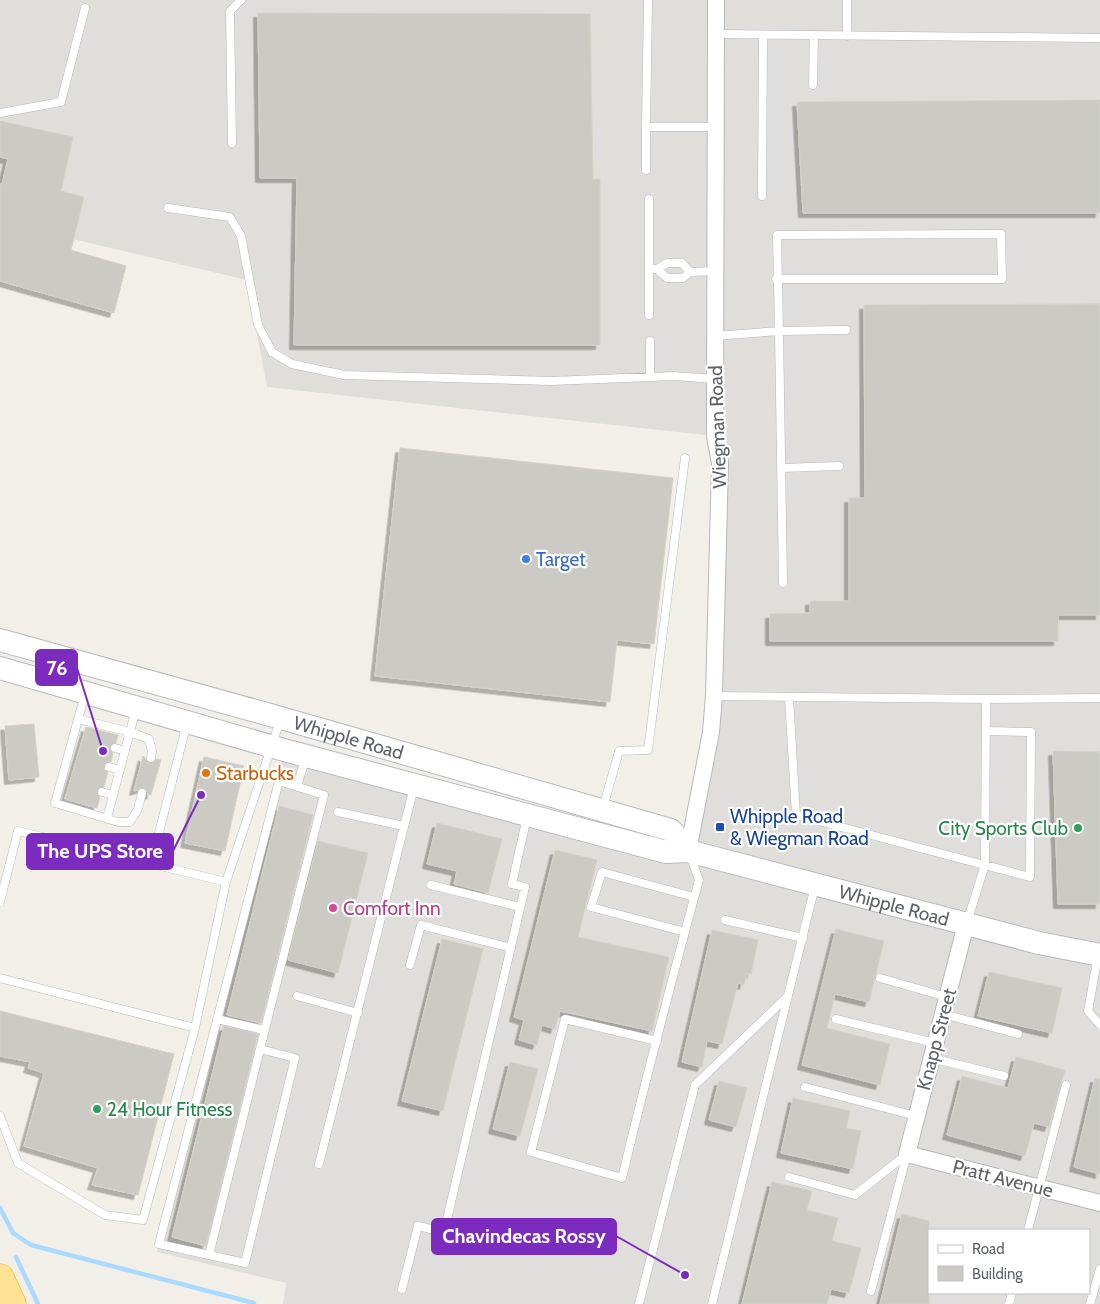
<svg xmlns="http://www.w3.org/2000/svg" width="1100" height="1304" font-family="Cabin,sans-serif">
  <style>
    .industrial { fill: #e0deda; fill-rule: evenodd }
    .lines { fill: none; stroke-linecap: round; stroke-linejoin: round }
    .stream { stroke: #aadaff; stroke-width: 4.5 }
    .building { fill: #cccac5; stroke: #d6d1c6; filter: url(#shadow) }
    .service-casing { stroke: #b5b8bc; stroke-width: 9 }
    .minor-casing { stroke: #b5b8bc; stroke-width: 18 }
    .secondary-casing { stroke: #b6babf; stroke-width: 24 }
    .motorway-casing { stroke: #f9ab00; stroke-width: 29 }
    .service { stroke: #fff; stroke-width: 8 }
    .minor { stroke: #fff; stroke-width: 16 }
    .secondary { stroke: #fff; stroke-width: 22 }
    .motorway { stroke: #fde293; stroke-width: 28 }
    .shop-dot { fill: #3f7fe0; stroke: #fff; stroke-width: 2 }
    .food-dot { fill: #e8710a; stroke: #fff; stroke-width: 2 }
    .transit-dot { fill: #1a4fb4; stroke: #fff; stroke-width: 2 }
    .leisure-dot { fill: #2e9e5b; stroke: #fff; stroke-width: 2 }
    .hotel-dot { fill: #d1479c; stroke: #fff; stroke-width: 2 }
    .labels { text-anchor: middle; stroke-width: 4.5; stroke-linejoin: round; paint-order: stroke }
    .street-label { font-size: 19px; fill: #5f6368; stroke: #fff }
    .shop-label { font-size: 19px; fill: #366cbe; stroke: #fff; text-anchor: start }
    .food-label { font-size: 19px; fill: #c56008; stroke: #fff; text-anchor: start }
    .transit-label { font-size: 19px; fill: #164399; stroke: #fff; text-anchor: start }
    .leisure-label { font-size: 19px; fill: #27864d; stroke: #fff; text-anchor: end }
    .hotel-label { font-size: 19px; fill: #b23c85; stroke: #fff; text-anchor: start }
    .leader { fill: none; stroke: #7b2cbf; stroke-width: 2 }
    .callout-dot { fill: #7b2cbf; stroke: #fff; stroke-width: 2 }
    .callout { fill: #7b2cbf; stroke: #7b2cbf; stroke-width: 2 }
    .callout-label { font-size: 20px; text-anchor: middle; font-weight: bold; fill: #fff }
  </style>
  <defs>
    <filter id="shadow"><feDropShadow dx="-4.5" dy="4.5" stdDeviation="0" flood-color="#0004"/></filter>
  </defs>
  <rect width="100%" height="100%" fill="#f1efe8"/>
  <path class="industrial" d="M 0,0 L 1100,0 L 1100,1304 L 283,1304 L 286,1283 L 157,1252 L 284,750 L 688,851 L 711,732 L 714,436 L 267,387 L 247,280 L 0,222 ZM 929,1230 L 1089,1230 L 1089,1293 L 929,1293 Z"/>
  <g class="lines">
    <path class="stream" d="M 0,1208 L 13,1233 L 31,1245 L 254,1303
      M 16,1257 L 38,1304"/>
  </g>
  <path class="building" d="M 258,13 L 590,14 L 593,179 L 600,179 L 600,345 L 294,345 L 297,178 L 260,178 Z
    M 1100,100 L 1100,213 L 803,213 L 797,102 Z
    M 0,121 L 73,137 L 61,191 L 84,197 L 71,250 L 126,266 L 114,313 L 0,281 L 0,184 L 2,184 L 8,159 L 0,157 Z
    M 1100,304 L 1100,615 L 1058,615 L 1058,641 L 770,641 L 770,614 L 810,613 L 810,601 L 849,601 L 849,498 L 865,498 L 864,305 Z
    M 400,448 L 673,478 L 654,644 L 617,640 L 610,702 L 375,676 Z
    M 34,724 L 39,777 L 9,780 L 5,726 Z
    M 86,727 L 118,735 L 116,743 L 110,747 L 113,753 L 111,762 L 104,765 L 104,769 L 108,772 L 104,787 L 97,790 L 100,797 L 97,808 L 65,799 Z
    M 1053,751 L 1100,752 L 1100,904 L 1058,904 Z
    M 143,756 L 150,763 L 156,759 L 161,760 L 151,795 L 147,794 L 144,788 L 134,791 Z
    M 204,757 L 244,766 L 225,851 L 185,843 Z
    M 279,806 L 313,815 L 261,1023 L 227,1015 Z
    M 437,823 L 502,839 L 488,893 L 454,884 L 457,871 L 427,864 Z
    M 318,841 L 368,853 L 338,973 L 288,960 Z
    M 555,850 L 597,860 L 578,937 L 669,957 L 652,1031 L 560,1011 L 555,1029 L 542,1025 L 537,1045 L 519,1040 L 524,1020 L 514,1017 Z
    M 836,929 L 884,941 L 869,1002 L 835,994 L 827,1028 L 890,1044 L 880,1085 L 802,1065 Z
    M 712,930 L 758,940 L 751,974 L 747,973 L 744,985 L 738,983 L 722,1044 L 707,1041 L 702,1067 L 682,1062 Z
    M 442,939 L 483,949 L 443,1111 L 402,1101 Z
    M 989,972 L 1062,988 L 1052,1033 L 978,1016 Z
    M 0,1011 L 174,1054 L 138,1195 L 92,1185 L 98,1168 L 24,1146 L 44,1073 L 28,1068 L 30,1062 L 0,1056 Z
    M 224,1026 L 258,1034 L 206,1246 L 172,1237 Z
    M 1016,1057 L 1065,1070 L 1049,1127 L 1034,1123 L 1025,1156 L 947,1135 L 962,1076 L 1008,1088 Z
    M 510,1062 L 538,1069 L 520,1136 L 493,1129 Z
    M 1095,1078 L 1100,1079 L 1100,1174 L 1074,1167 Z
    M 719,1081 L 747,1088 L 736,1127 L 709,1120 Z
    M 793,1098 L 850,1111 L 846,1128 L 861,1131 L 853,1169 L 781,1153 Z
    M 772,1182 L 812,1191 L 807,1210 L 838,1218 L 832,1241 L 861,1248 L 849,1293 L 831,1289 L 827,1304 L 742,1304 Z
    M 902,1214 L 929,1221 L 929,1304 L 880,1304 Z"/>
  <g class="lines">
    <defs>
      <path id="service" d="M 648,0 L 646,127 L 715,127
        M 847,0 L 847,36
        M 716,34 L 1100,38
        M 813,85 L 814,35
        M 0,113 L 61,102 L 85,8
        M 646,127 L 646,170
        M 232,143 L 230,11 L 241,0
        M 762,196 L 763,35
        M 649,199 L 649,315
        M 168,208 L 230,217 L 241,236 L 258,325 L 272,352 L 292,364 L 344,375 L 551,381 L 674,376 L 715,379
        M 653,269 L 657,269 L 667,263 L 682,263 L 690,272
        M 657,269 L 667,278 L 683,278 L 690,272 L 715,271
        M 776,279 L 1002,279 L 1001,234 L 777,235 L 779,331 L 846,330
        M 715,336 L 779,331 L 783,583
        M 650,377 L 650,341
        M 782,468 L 839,466
        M 85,694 L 55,803 L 118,822 L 130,822 L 138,809 L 142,793
        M 714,696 L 986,699
        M 789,697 L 796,815 L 1030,877 L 1031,732 L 986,731
        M 78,719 L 130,732 L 149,739 L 152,751 L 151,758
        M 115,748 L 125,751
        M 109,767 L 120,770
        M 279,781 L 324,795 L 260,1049 L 295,1058 L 245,1263 L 159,1244 Z
        M 297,786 L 306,757
        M 102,792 L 113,795
        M 603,808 L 619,751 L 648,750 L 685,458
        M 338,812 L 404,826
        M 107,818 L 136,709
        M 151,864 L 187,723
        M 431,885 L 520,907
        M 0,902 L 18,831 L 226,882
        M 725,920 L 803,938
        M 967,922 L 985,865 L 986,699 L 1100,698
        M 685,932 L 591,907 L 602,872 L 694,897
        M 1098,956 L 1088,1011 L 1100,1025
        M 410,965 L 421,925 L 511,948
        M 0,978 L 195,1028
        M 880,978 L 947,997
        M 297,996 L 358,1013
        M 943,1014 L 1018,1034
        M 217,1019 L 264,1030
        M 836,1019 L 935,1043
        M 657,1041 L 565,1019 L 531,1152 L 622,1178 C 646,1078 672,979 699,880 L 690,855
        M 931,1058 L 1004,1076
        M 805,1087 L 916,1116
        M 0,1116 L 18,1163 L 105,1215 L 143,1220 L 195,1028 L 226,882 L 280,721
        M 319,1164 L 414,787
        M 789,1177 L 855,1195 L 907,1154
        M 1028,1230 L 1066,1085
        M 209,1255 L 260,1049
        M 402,1289 L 418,1226 L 444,1232 L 525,887 L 512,884 L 527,817
        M 871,1291 L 907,1154
        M 639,1304 L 695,1085 L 788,996
        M 712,1304 L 815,886
        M 1009,1304 L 1012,1293
        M 1090,1304 L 1100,1269"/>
      <path id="minor" d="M 688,851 L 711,732 L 714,696 L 720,463 L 715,436 L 716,0
        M 966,924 L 907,1154 L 1100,1203"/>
      <g id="secondary">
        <path id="s1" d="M 0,640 L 281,718 L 671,830 L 688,851"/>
        <path id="s2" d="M 0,668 L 284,750 L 666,852 L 688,851 L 1039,943 L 1100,955"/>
      </g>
      <path id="motorway" d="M 0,1278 L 12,1304"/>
    </defs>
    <use href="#service" class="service-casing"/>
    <use href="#minor" class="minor-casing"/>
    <use href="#secondary" class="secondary-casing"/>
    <use href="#motorway" class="motorway-casing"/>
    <use href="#service" class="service"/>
    <use href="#minor" class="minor"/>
    <use href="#secondary" class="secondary"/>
    <use href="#motorway" class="motorway"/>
  </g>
  <circle class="shop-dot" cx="526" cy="559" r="5"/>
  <circle class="food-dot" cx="206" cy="773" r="5"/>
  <rect class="transit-dot" x="715" y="822" width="10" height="10" rx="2.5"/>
  <g class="leisure-dot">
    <circle cx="1078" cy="828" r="5"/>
    <circle cx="97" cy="1109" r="5"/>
  </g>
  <circle class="hotel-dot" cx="333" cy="908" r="5"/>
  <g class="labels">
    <g class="street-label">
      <text transform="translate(717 427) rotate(-92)" y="7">Wiegman Road</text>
      <text dy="7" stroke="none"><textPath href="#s1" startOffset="362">Whipple Road</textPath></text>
      <text dy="7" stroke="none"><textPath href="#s2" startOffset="926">Whipple Road</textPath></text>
      <text transform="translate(936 1039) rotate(-75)" y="7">Knapp Street</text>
      <text transform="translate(1003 1178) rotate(14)" y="7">Pratt Avenue</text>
    </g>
    <g class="shop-label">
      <text x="536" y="566">Target</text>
    </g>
    <g class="food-label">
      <text x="216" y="780">Starbucks</text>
    </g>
    <g class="transit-label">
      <text x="730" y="823">Whipple Road<tspan x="730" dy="22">&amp; Wiegman Road</tspan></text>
    </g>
    <g class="leisure-label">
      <text x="1068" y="835">City Sports Club</text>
      <text x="107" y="1116" text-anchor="start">24 Hour Fitness</text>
    </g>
    <g class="hotel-label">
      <text x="343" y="915">Comfort Inn</text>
    </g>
  </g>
  <path class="leader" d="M103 751L77 668M201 795L173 851M685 1275L616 1236"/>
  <g class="callout-dot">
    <circle cx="103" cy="751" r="5"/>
    <circle cx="201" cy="795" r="5"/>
    <circle cx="685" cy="1275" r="5"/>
  </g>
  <g class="callout">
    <rect x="36" y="650" width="41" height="35" rx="5"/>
    <rect x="27" y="834" width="146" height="35" rx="5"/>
    <rect x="432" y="1219" width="184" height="35" rx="5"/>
  </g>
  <g class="callout-label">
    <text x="57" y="675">76</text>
    <text x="100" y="858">The UPS Store</text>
    <text x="524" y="1243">Chavindecas Rossy</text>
  </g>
  <rect x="928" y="1229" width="162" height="65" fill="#ffffff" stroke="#bfc1c3"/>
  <rect x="938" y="1245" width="25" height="8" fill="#ffffff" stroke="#bfc1c3"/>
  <text x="972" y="1254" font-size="15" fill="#5f6368">Road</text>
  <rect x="938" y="1266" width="25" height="15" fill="#cccac5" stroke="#bfc1c3"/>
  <text x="972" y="1279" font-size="15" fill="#5f6368">Building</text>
</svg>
